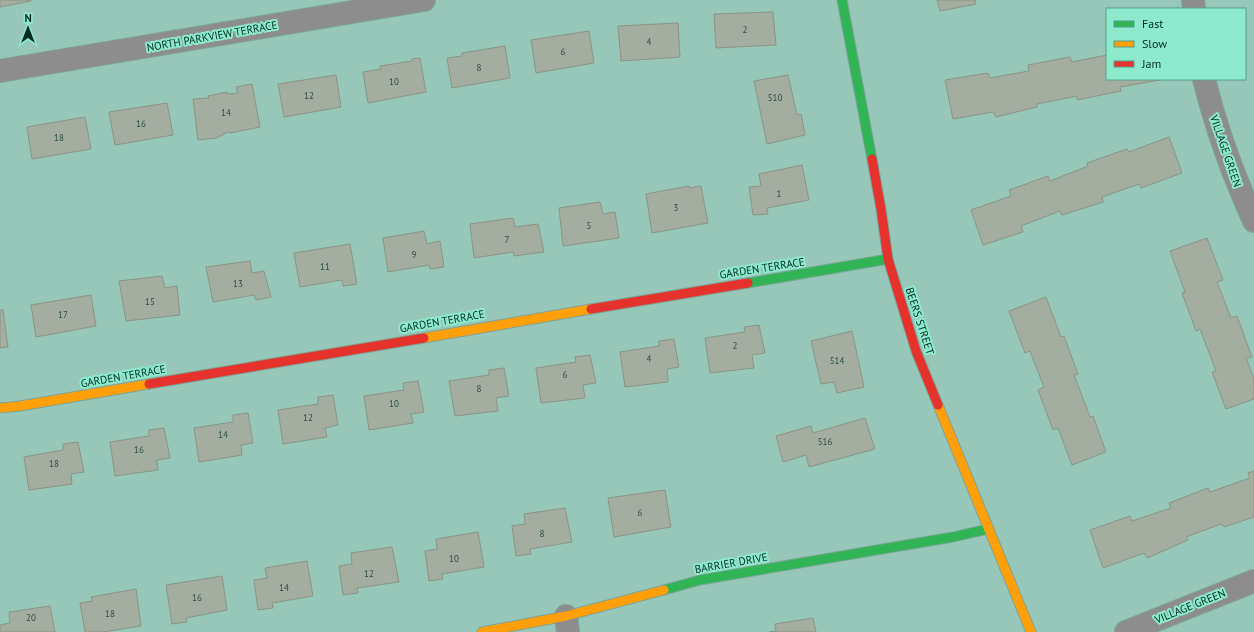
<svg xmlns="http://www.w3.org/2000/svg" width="1254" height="632" font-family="'PT Sans',sans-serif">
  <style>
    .building { fill: #a4aea0; stroke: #8a9485 }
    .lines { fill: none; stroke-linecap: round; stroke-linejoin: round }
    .street-casing { stroke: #7ca498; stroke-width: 24 }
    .fast-casing { stroke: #7ca498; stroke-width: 11 }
    .slow-casing { stroke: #7ca498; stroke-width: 11 }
    .jam-casing { stroke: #7ca498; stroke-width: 11 }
    .street { stroke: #8e8d8e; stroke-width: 22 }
    .fast { stroke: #30b455; stroke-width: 9 }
    .slow { stroke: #ff9f0a; stroke-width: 9 }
    .jam { stroke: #e5322d; stroke-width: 9 }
    .labels { text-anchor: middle; stroke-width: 4; stroke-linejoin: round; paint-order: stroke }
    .number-label { font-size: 9px; fill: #2a4c42 }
    .street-label { font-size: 11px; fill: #022c22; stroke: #8eeacd }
  </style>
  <rect width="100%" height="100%" fill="#96c7b8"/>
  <path class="building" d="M 0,0 L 31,0 L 31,1 L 0,7 Z
    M 937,0 L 975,0 L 976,4 L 940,11 Z
    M 773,12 L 776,45 L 716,48 L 714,14 Z
    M 678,23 L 680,57 L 621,61 L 618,26 Z
    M 589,31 L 594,63 L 536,73 L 531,40 Z
    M 505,46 L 510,78 L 452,88 L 447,58 L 462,56 L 462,53 Z
    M 1107,55 L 1107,79 L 1159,79 L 1160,80 L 1120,87 L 1121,91 L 1077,100 L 1077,96 L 1037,104 L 1037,107 L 996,117 L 993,112 L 953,119 L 945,80 L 988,73 L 990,78 L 1029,71 L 1028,65 L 1070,57 L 1072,62 Z
    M 420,58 L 426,92 L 368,103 L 363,72 L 381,69 L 380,66 L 412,61 L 412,59 Z
    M 336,75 L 341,107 L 284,117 L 278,84 Z
    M 788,75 L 797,115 L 801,114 L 805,135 L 767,144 L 754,81 Z
    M 252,84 L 260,127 L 230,133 L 228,132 L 216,138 L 198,140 L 193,99 L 209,98 L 208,96 L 227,92 L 227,94 L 238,93 L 236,87 Z
    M 167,103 L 173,135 L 115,145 L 109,112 Z
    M 85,117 L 91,149 L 32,159 L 27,127 Z
    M 1169,137 L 1182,173 L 1141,188 L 1139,184 L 1102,197 L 1103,202 L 1062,215 L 1060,211 L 1021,226 L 1023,232 L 983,245 L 971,210 L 1011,196 L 1009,190 L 1048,176 L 1050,181 L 1088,166 L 1087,163 L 1127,149 L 1129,152 Z
    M 802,165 L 809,200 L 767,208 L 768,214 L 753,215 L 749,187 L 761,186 L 759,174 Z
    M 689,186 L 689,188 L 701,186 L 708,223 L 652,233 L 646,194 Z
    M 600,202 L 603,214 L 615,212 L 619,238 L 563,246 L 559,208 Z
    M 513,218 L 515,227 L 538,224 L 544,252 L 514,256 L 513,252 L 474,258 L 470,224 Z
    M 424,231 L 427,244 L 440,241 L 444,267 L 430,269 L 429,265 L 388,272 L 383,238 Z
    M 1207,238 L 1223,280 L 1217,282 L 1231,318 L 1237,316 L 1252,357 L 1246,358 L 1254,379 L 1254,399 L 1226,409 L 1212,372 L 1216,371 L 1200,329 L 1196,331 L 1182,293 L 1185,292 L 1170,251 Z
    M 350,244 L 357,284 L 343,286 L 342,280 L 300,287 L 294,253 Z
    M 250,261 L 252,273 L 264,271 L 271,297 L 256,300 L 254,295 L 213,302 L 206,267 Z
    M 162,276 L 165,288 L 177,286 L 180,315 L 126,321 L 119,281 Z
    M 91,295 L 96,326 L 36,337 L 31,305 Z
    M 1046,297 L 1061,337 L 1064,336 L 1078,374 L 1074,375 L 1090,417 L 1093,416 L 1106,452 L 1072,465 L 1058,428 L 1053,430 L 1038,390 L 1044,387 L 1030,351 L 1025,353 L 1009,311 Z
    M 0,310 L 3,310 L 8,347 L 0,348 Z
    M 759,325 L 765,353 L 752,355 L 754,368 L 710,373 L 705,338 L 745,332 L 744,327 Z
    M 852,331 L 864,387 L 837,393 L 834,382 L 821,384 L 811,341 Z
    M 674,339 L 679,367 L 667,369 L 668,382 L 625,387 L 620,352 L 659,346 L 659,341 Z
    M 590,355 L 596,383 L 583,385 L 585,398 L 541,403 L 536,368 L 576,362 L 575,357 Z
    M 504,368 L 509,396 L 496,398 L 498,411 L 455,416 L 449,381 L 489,375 L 489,370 Z
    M 418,381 L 424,412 L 411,414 L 413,423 L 369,430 L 364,396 L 404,390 L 403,383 Z
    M 333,395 L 338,425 L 325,428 L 327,437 L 283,444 L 278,410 L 318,404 L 318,397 Z
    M 248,413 L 253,443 L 241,445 L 242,455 L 199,462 L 194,428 L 233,422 L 233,415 Z
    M 865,418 L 875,449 L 809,467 L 806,455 L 783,462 L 776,436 L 811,426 L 813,433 Z
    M 164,428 L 170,458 L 157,460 L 158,470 L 115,476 L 110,442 L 149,436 L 149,430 Z
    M 78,442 L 84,472 L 71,474 L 72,484 L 29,490 L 24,457 L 63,450 L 63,444 Z
    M 1254,471 L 1254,517 L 1224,527 L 1221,524 L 1186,537 L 1188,540 L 1147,558 L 1144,553 L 1103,568 L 1090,530 L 1130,516 L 1132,521 L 1171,508 L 1169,503 L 1208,488 L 1210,492 L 1250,478 L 1248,473 Z
    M 665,490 L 671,527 L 614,537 L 608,498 Z
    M 565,508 L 572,542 L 530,549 L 531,554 L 516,556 L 512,526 L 525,524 L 524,514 Z
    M 478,532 L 484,567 L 442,574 L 443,579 L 429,581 L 425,551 L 437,549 L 436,539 Z
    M 392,547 L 399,582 L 357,588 L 358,593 L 343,595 L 339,566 L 352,564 L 351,553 Z
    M 307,561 L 313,596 L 272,603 L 273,608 L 258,610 L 254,580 L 267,578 L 265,568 Z
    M 222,576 L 227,610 L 186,618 L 187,622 L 172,624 L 166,585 Z
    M 136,589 L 141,626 L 103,632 L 85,632 L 80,603 L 92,601 L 91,597 Z
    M 50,606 L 55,632 L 0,632 L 0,625 L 10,623 L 9,612 Z
    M 813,618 L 816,632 L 769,632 L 776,631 L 775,624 Z"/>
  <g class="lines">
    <defs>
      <path id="street" d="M 1193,0 L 1194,9
        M 0,71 L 424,0
        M 1204,79 C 1216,128 1233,175 1254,221
        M 566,616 L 568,632
        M 1126,632 L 1254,581"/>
      <path id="fast" d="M 842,0 L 872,159
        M 748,283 L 888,259
        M 664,590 L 700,580 L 953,537 L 988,529"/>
      <path id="slow" d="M 424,338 L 591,309
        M 938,405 L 1031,632
        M 0,408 L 20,406 L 149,384
        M 482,632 L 566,616 L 664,590"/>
      <path id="jam" d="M 872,159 L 881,209 L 888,259 L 916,351 L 938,405
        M 591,309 L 748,283
        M 149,384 L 424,338"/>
    </defs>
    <use href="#street" class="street-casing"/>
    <use href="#fast" class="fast-casing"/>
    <use href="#slow" class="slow-casing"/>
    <use href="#jam" class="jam-casing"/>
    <use href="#street" class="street"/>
    <use href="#fast" class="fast"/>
    <use href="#slow" class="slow"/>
    <use href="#jam" class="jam"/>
  </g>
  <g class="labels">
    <g class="number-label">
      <text x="745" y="33">2</text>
      <text x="649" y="45">4</text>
      <text x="563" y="55">6</text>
      <text x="479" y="71">8</text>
      <text x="394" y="85">10</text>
      <text x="309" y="99">12</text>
      <text x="775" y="101">510</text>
      <text x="226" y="116">14</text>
      <text x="141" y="127">16</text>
      <text x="59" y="141">18</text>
      <text x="779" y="197">1</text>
      <text x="676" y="211">3</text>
      <text x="589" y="229">5</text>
      <text x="507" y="243">7</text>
      <text x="414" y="258">9</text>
      <text x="325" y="270">11</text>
      <text x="238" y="287">13</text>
      <text x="150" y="305">15</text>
      <text x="63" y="318">17</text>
      <text x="735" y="349">2</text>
      <text x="649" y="362">4</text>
      <text x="837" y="364">514</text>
      <text x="565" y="378">6</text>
      <text x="479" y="392">8</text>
      <text x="394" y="407">10</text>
      <text x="308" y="421">12</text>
      <text x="223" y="438">14</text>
      <text x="825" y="445">516</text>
      <text x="139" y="453">16</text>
      <text x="54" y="467">18</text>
      <text x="640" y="516">6</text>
      <text x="542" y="537">8</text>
      <text x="454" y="562">10</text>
      <text x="369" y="577">12</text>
      <text x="284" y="591">14</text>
      <text x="197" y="601">16</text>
      <text x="110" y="617">18</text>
      <text x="31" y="621">20</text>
    </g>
    <g class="street-label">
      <text transform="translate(212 36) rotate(-10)" y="4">NORTH PARKVIEW TERRACE</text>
      <text transform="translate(1226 151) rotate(71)" y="4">VILLAGE GREEN</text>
      <text transform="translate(762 268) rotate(-9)" y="4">GARDEN TERRACE</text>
      <text transform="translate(442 321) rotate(-10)" y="4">GARDEN TERRACE</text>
      <text transform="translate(920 321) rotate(72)" y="4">BEERS STREET</text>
      <text transform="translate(123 376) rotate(-10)" y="4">GARDEN TERRACE</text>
      <text transform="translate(731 563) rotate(-10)" y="4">BARRIER DRIVE</text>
      <text transform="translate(1190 606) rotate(-22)" y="4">VILLAGE GREEN</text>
    </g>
  </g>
  <rect x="1106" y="8" width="140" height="72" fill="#8eeacd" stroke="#569e89"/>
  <rect x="1114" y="21" width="20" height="6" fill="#30b455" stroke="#569e89"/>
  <text x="1142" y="28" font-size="12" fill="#022c22">Fast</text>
  <rect x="1114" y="41" width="20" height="6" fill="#ff9f0a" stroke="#569e89"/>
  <text x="1142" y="48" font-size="12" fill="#022c22">Slow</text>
  <rect x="1114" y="61" width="20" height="6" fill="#e5322d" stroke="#569e89"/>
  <text x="1142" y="68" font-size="12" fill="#022c22">Jam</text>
  <g transform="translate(28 28)" stroke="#8eeacd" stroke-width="3" paint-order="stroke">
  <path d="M0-3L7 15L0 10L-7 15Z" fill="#022c22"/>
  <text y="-6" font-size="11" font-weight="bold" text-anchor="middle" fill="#022c22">N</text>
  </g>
</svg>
